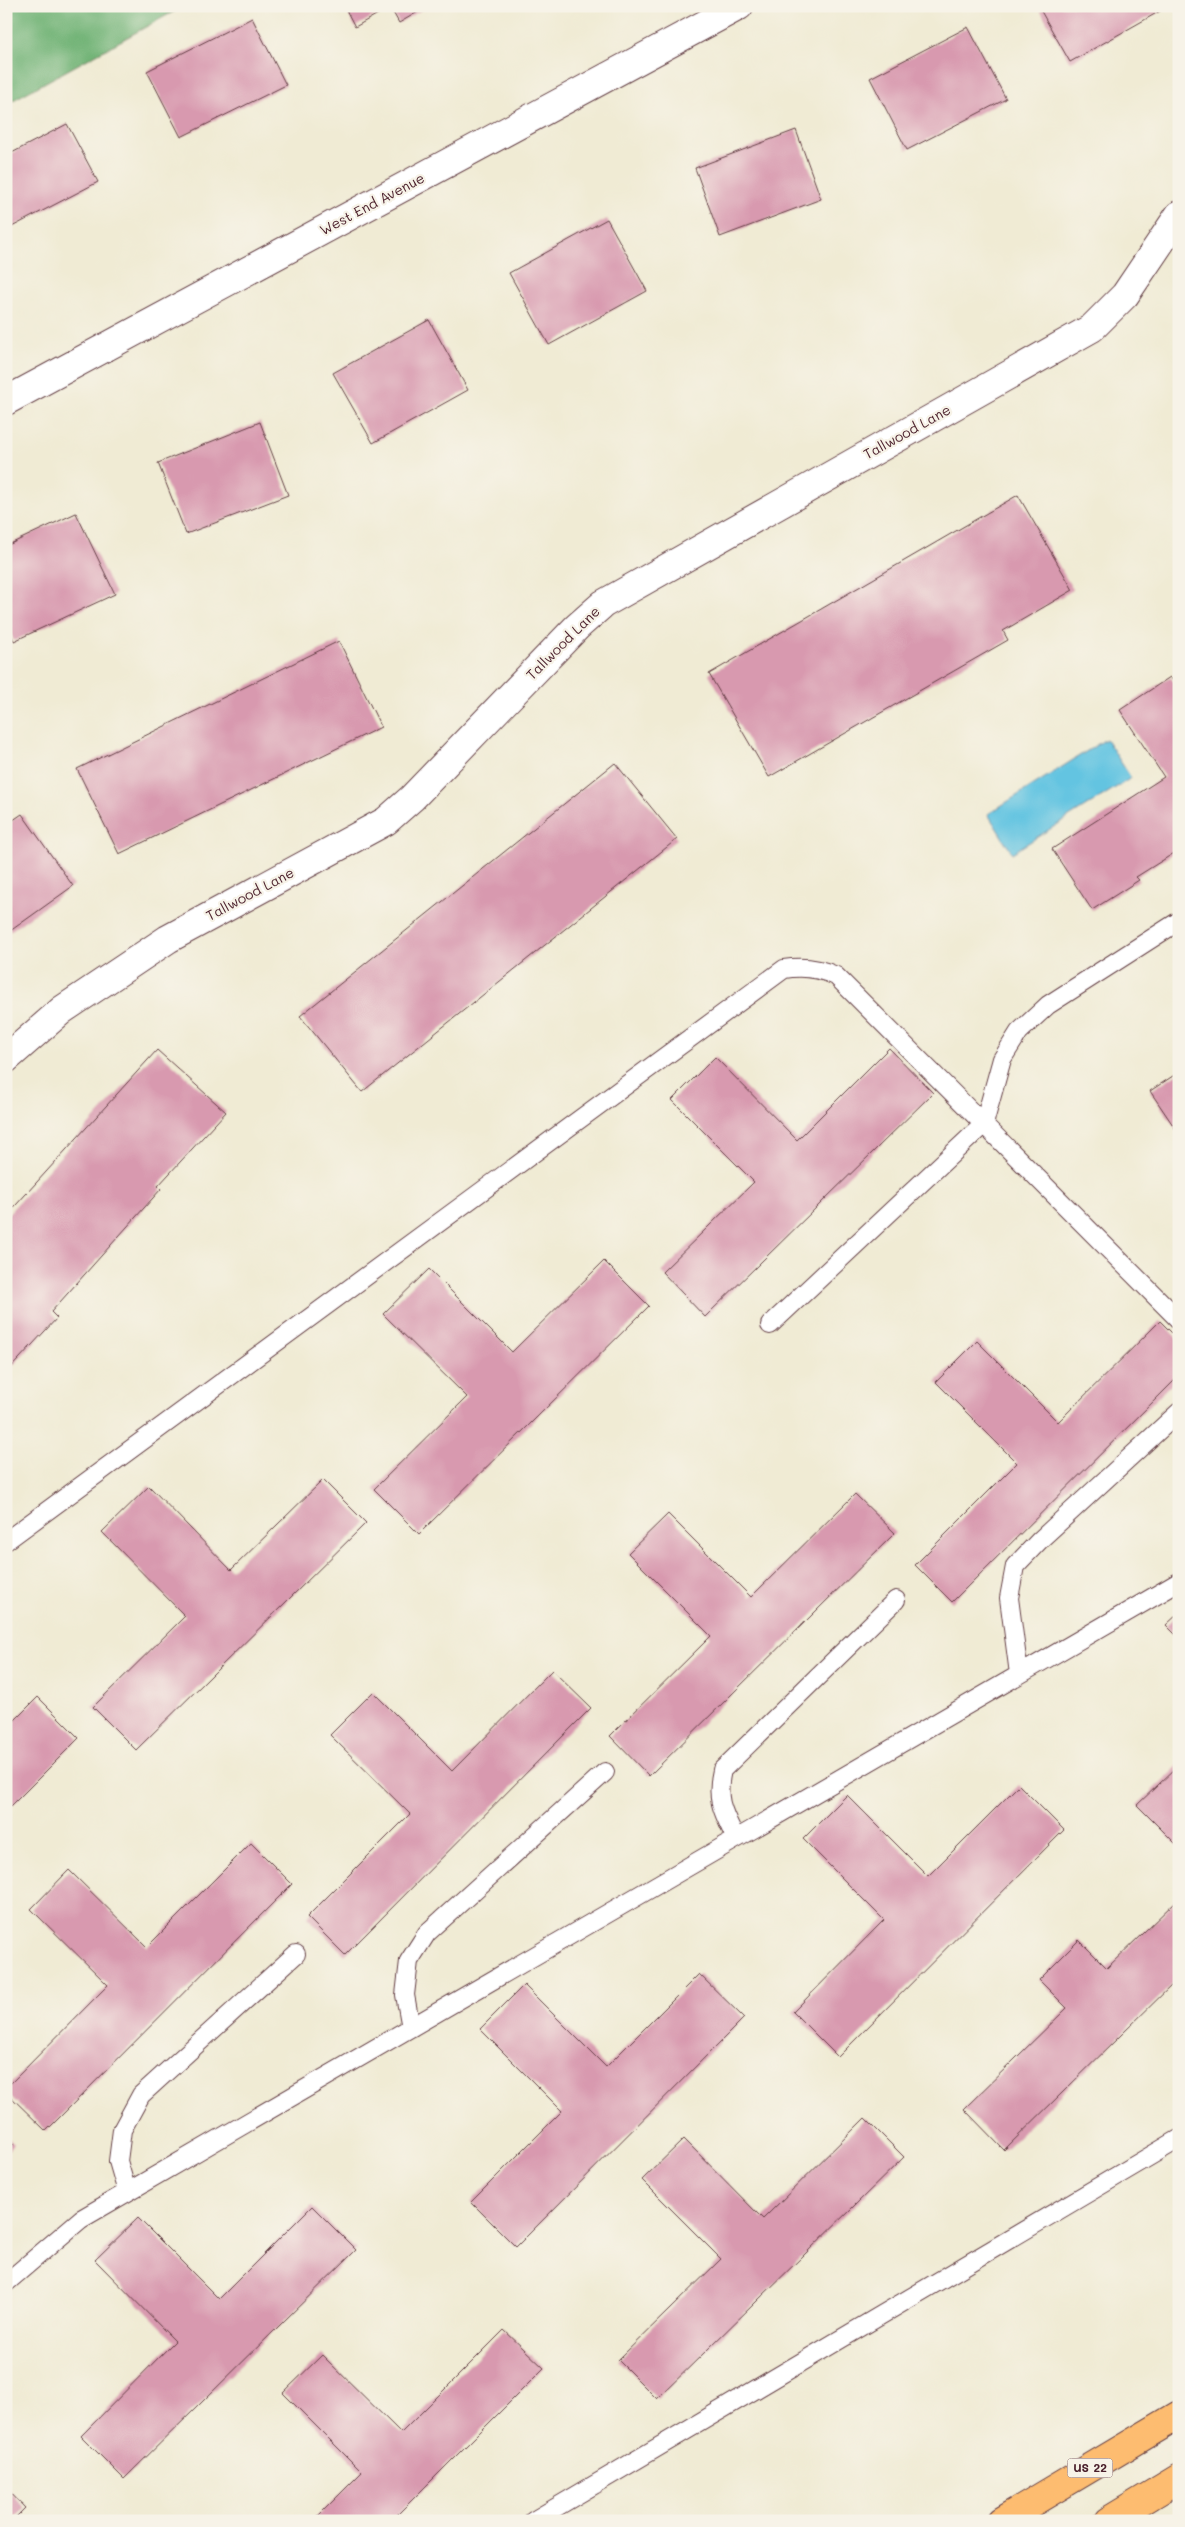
<svg xmlns="http://www.w3.org/2000/svg" width="1185" height="2527" font-family="Mali,sans-serif">
  <style>
    .forest { fill: #72b477; stroke: #5e6a51 }
    .water { fill: #63c4e1; stroke: #567286 }
    .building { fill: #d899af }
    .lines { fill: none; stroke-linecap: round; stroke-linejoin: round }
    .lane-casing { stroke: #633e44; stroke-width: 20 }
    .street-casing { stroke: #633e44; stroke-width: 30 }
    .highway-casing { stroke: #633e44; stroke-width: 30 }
    .lane { stroke: #fff; stroke-width: 18 }
    .street { stroke: #fff; stroke-width: 28 }
    .highway { stroke: #fdbc6f; stroke-width: 28 }
    .labels { text-anchor: middle; stroke-width: 4.5; stroke-linejoin: round; paint-order: stroke }
    .shield { fill: #f7f3e8; stroke: #7e5f64; stroke-width: 1 }
    .shield-label { font-size: 12px; font-weight: bold; fill: #4a1f2b }
    .street-label { font-size: 14px; fill: #4a1f2b; stroke: #f7f3e8 }
  </style>
  <rect width="100%" height="100%" fill="#f7f3e8"/>
  <filter id="ink" filterUnits="userSpaceOnUse"><feTurbulence type="fractalNoise" baseFrequency=".02" numOctaves="2"/><feDisplacementMap in="SourceGraphic" scale="10" xChannelSelector="R" yChannelSelector="G"/><feConvolveMatrix kernelMatrix="1 2 1 2 8 2 1 2 1" color-interpolation-filters="sRGB"/></filter>
  <filter id="wash" filterUnits="userSpaceOnUse"><feTurbulence type="fractalNoise" baseFrequency=".0096" numOctaves="4" result="noise"/><feDisplacementMap in="SourceGraphic" scale="20" xChannelSelector="R" yChannelSelector="G"/><feGaussianBlur stdDeviation="1.12" result="paint"/><feColorMatrix in="noise" values="0 0 0 0 0 0 0 0 0 0 0 0 0 0 0 0 0 1.4 0 .05"/><feComposite in="paint" operator="in"/></filter>
  <g filter="url(#wash)">
    <rect width="100%" height="100%" fill="#f0ebd4"/>
    <path class="forest" d="M 6,6 L 184,6 L 6,104 Z"/>
    <path class="water" d="M 1106,739 L 1131,778 L 1012,853 L 988,814 Z"/>
    <g id="blocks">
      <path class="building" d="M 344,6 L 428,6 L 399,23 L 390,7 L 355,27 Z
        M 1038,6 L 1169,6 L 1070,62 Z
        M 252,18 L 286,85 L 181,137 L 147,71 Z
        M 968,27 L 1006,99 L 907,150 L 870,78 Z
        M 67,124 L 98,182 L 6,230 L 6,156 Z
        M 796,130 L 821,199 L 720,237 L 695,168 Z
        M 607,219 L 647,291 L 549,345 L 509,273 Z
        M 429,320 L 468,390 L 373,443 L 333,373 Z
        M 260,422 L 288,495 L 186,534 L 158,463 Z
        M 1018,495 L 1073,590 L 1003,631 L 1008,640 L 769,777 L 709,674 Z
        M 76,513 L 115,594 L 14,641 L 6,624 L 6,546 Z
        M 339,641 L 381,727 L 119,854 L 77,769 Z
        M 1170,677 L 1179,688 L 1179,850 L 1136,877 L 1139,880 L 1092,910 L 1052,849 L 1164,777 L 1120,710 Z
        M 615,763 L 677,839 L 362,1092 L 300,1016 Z
        M 22,814 L 73,886 L 6,934 L 6,825 Z
        M 889,1048 L 933,1093 L 705,1317 L 662,1272 L 754,1182 L 672,1100 L 715,1057 L 797,1140 Z
        M 157,1050 L 226,1112 L 158,1186 L 161,1189 L 51,1312 L 57,1318 L 6,1373 L 6,1216 Z
        M 1179,1072 L 1179,1134 L 1150,1091 Z
        M 604,1261 L 649,1306 L 419,1534 L 374,1489 L 467,1397 L 383,1314 L 429,1269 L 512,1352 Z
        M 1160,1321 L 1179,1340 L 1179,1376 L 952,1602 L 915,1565 L 1017,1463 L 936,1382 L 977,1341 L 1058,1422 Z
        M 323,1480 L 366,1523 L 136,1750 L 93,1707 L 185,1616 L 102,1532 L 149,1486 L 231,1570 Z
        M 855,1494 L 895,1533 L 649,1776 L 610,1736 L 711,1636 L 628,1553 L 668,1514 L 751,1597 Z
        M 1179,1613 L 1179,1638 L 1166,1625 Z
        M 552,1670 L 591,1708 L 345,1955 L 307,1917 L 410,1814 L 330,1735 L 373,1692 L 452,1771 Z
        M 38,1697 L 79,1738 L 6,1811 L 6,1729 Z
        M 1179,1765 L 1179,1843 L 1177,1845 L 1137,1805 Z
        M 1019,1785 L 1064,1830 L 838,2057 L 793,2012 L 884,1920 L 803,1839 L 847,1795 L 928,1876 Z
        M 251,1843 L 292,1884 L 46,2131 L 6,2092 L 6,2088 L 108,1985 L 31,1909 L 69,1870 L 147,1947 Z
        M 1179,1898 L 1179,1978 L 1004,2150 L 964,2109 L 1067,2008 L 1039,1980 L 1079,1940 L 1107,1968 Z
        M 699,1974 L 744,2018 L 516,2247 L 471,2202 L 562,2111 L 480,2029 L 524,1985 L 606,2067 Z
        M 865,2118 L 904,2157 L 657,2399 L 618,2360 L 721,2259 L 642,2180 L 684,2139 L 763,2219 Z
        M 6,2137 L 14,2144 L 6,2152 Z
        M 312,2206 L 356,2250 L 124,2479 L 81,2436 L 175,2341 L 95,2260 L 138,2218 L 219,2299 Z
        M 504,2330 L 544,2368 L 391,2521 L 313,2521 L 362,2472 L 283,2393 L 322,2355 L 401,2433 Z
        M 6,2488 L 25,2508 L 12,2521 L 6,2521 Z"/>
    </g>
  </g>
  <g filter="url(#ink)">
    <use href="#blocks" fill-opacity="0" stroke="#633e44" stroke-width="1"/>
    <g class="lines">
      <defs>
        <path id="lane" d="M 770,1325 L 984,1124 L 1002,1059 L 1019,1032 L 1048,1005 L 1179,921
          M 6,1541 L 784,969 C 803,966 819,968 836,976 L 1179,1320
          M 1019,1674 L 1009,1598 L 1015,1566 L 1041,1539 L 1179,1412
          M 736,1839 C 723,1812 715,1800 722,1770 L 896,1600
          M 411,2028 L 405,1995 L 409,1961 L 427,1933 L 605,1772
          M 127,2192 L 118,2161 L 122,2130 L 141,2095 L 296,1954
          M 6,2283 L 81,2219 L 1179,1582
          M 533,2521 L 1179,2139"/>
        <path id="street" d="M 6,401 L 739,6
          M 6,1059 L 62,1010 L 168,939 L 386,821 L 412,798 L 577,627 L 603,604 L 1092,328 L 1125,295 L 1179,215"/>
        <path id="highway" d="M 1001,2521 L 1179,2415
          M 1108,2521 L 1179,2478"/>
      </defs>
      <use href="#lane" class="lane-casing"/>
      <use href="#street" class="street-casing"/>
      <use href="#highway" class="highway-casing"/>
      <use href="#lane" class="lane"/>
      <use href="#street" class="street"/>
      <use href="#highway" class="highway"/>
    </g>
  </g>
  <g class="labels">
    <rect class="shield" x="1067.5" y="2458.5" width="45" height="19" rx="4"/>
    <g class="shield-label">
      <text x="1090" y="2472">US 22</text>
    </g>
    <g class="street-label">
      <text transform="translate(372 204) rotate(-28)" y="5">West End Avenue</text>
      <text transform="translate(907 432) rotate(-29)" y="5">Tallwood Lane</text>
      <text transform="translate(563 643) rotate(-45)" y="5">Tallwood Lane</text>
      <text transform="translate(250 894) rotate(-28)" y="5">Tallwood Lane</text>
    </g>
  </g>
  <rect width="1185" height="2527" fill="none" stroke="#f7f3e8" stroke-width="25"/>
</svg>
